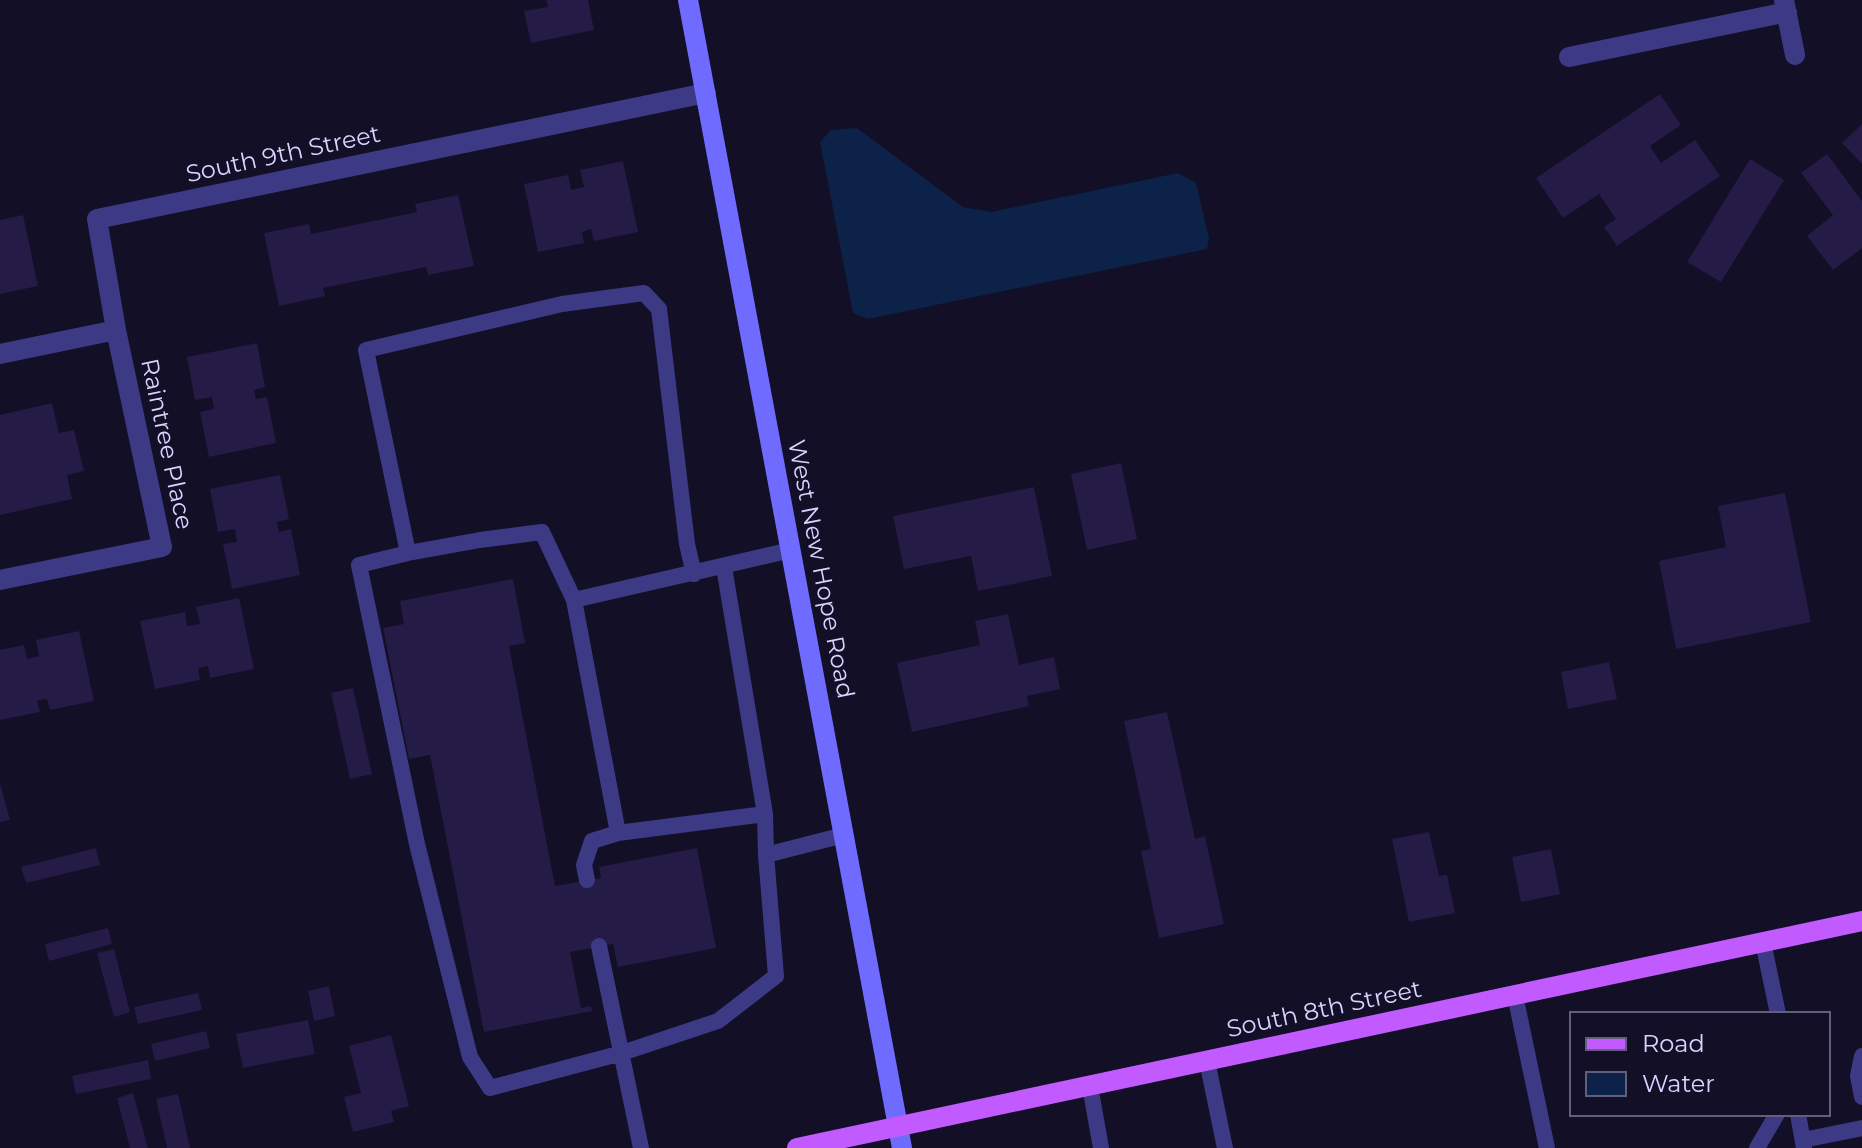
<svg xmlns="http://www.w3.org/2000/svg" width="1862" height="1148" font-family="Montserrat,sans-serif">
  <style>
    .water { fill: #0c2248 }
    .building { fill: #241b47 }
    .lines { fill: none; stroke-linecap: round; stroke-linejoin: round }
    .service { stroke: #3d3a85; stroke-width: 16 }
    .minor { stroke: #3d3a85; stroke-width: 20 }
    .secondary { stroke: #6f6bff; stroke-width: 20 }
    .primary { stroke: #c25bff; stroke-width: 20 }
    .labels { text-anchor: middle; stroke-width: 8; stroke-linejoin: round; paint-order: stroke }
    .street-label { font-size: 24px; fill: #d9d4ff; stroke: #130f26 }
  </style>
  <rect width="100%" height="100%" fill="#130f26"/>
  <path class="water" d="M 857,128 L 963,207 L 991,212 L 1178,173 L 1196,183 L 1209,238 L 1207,249 L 868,319 L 853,313 L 820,142 L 831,130 Z"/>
  <path class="building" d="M 546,0 L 588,0 L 594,30 L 531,43 L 524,11 L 548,7 Z
    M 1660,94 L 1681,125 L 1650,146 L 1661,163 L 1695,140 L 1720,176 L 1617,246 L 1604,227 L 1616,219 L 1599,194 L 1563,218 L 1536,178 Z
    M 1862,124 L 1862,164 L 1842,143 Z
    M 1827,154 L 1862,201 L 1862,248 L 1833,270 L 1807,236 L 1833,215 L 1801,173 Z
    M 1750,159 L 1784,180 L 1721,282 L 1687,262 Z
    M 623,161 L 638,232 L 594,241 L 591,229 L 582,232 L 584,243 L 538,252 L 524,184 L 568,175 L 571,190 L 584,187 L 580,170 Z
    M 458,195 L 474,266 L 428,275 L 426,267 L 323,288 L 325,296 L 279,306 L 264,233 L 309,224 L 311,234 L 417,212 L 415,204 Z
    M 23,215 L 38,286 L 0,294 L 0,220 Z
    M 257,343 L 265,387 L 254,390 L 256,399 L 267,397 L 276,443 L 209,457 L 200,412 L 214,409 L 212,397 L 195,400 L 187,357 Z
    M 52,403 L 59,433 L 74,430 L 84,471 L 67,475 L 72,499 L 0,515 L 0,415 Z
    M 1121,463 L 1137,539 L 1087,550 L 1071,474 Z
    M 280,475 L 289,519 L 277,522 L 279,532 L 291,529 L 300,575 L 232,589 L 223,544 L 237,542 L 235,529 L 218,532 L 210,489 Z
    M 1034,487 L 1052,576 L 978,591 L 971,556 L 904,569 L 893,516 Z
    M 1785,493 L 1811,622 L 1676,649 L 1659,561 L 1726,547 L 1718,506 Z
    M 513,579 L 525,643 L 509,646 L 555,886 L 601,878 L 599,867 L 697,848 L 716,948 L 618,967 L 613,944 L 570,952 L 581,1008 L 591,1006 L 592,1011 L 484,1032 L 430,755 L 409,759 L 383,628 L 404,624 L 400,601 Z
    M 239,598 L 254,669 L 210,678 L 208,666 L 198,668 L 200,680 L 155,689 L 140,621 L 185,612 L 187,626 L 200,624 L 196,607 Z
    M 1008,614 L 1019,665 L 1054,657 L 1060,689 L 1027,696 L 1029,706 L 912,732 L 897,663 L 980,645 L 975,621 Z
    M 79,631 L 94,701 L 50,710 L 47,699 L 37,701 L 40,712 L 0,720 L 0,650 L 24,645 L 27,659 L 39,656 L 36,640 Z
    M 1609,662 L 1617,699 L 1568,709 L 1561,672 Z
    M 353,688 L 372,774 L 350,779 L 331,693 Z
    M 1167,712 L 1195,839 L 1205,836 L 1224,924 L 1159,938 L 1141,851 L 1151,849 L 1124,721 Z
    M 0,783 L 10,820 L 0,822 Z
    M 1429,832 L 1439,876 L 1447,875 L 1455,913 L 1409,922 L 1392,839 Z
    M 96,848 L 100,865 L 26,883 L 21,867 Z
    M 1551,849 L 1560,894 L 1521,902 L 1512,857 Z
    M 108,928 L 112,944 L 49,961 L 45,944 Z
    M 114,949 L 130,1012 L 114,1017 L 97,953 Z
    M 329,986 L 335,1016 L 314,1021 L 308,991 Z
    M 198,993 L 202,1010 L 138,1024 L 134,1007 Z
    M 308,1020 L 315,1054 L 243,1068 L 236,1034 Z
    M 206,1031 L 210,1048 L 155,1061 L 151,1044 Z
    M 391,1035 L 409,1106 L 391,1111 L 394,1122 L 353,1132 L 344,1097 L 361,1093 L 349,1046 Z
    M 148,1060 L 151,1079 L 76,1094 L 72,1076 Z
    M 133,1093 L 148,1148 L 130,1148 L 117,1098 Z
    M 178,1094 L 190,1148 L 167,1148 L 156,1099 Z"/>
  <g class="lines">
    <path class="service" d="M 408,553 L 359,565 L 417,844 L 470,1057 L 490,1088 L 622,1053 L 718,1021 L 776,976 L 766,855
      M 724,567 L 765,814 L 766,855 L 844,835
      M 574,600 L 542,532 L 480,540 L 408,553 L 366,350 L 562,304 L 644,293 L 659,309 L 687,544 L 694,574
      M 618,833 L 574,600 L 791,550
      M 587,880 L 584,865 L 592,841 L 618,833 L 765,814
      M 1763,942 L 1778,1014
      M 599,946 L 641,1148
      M 1515,995 L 1547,1148
      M 1862,1056 L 1858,1076 L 1862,1097
      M 1207,1061 L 1225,1148
      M 1090,1086 L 1101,1148
      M 1798,1114 L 1804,1148
      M 1803,1140 L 1862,1128
      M 1757,1148 L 1777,1114"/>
    <path class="minor" d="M 1784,0 L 1795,55
      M 1569,57 L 1787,12
      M 0,354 L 116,330
      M 0,580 L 162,547 L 116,330 L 97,219 L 706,93"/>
    <path class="secondary" d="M 688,0 L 902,1148"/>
    <path class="primary" d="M 797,1148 L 1862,921"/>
  </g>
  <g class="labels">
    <g class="street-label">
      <text transform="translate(283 154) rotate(-12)" y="8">South 9th Street</text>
      <text transform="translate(167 444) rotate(78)" y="8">Raintree Place</text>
      <text transform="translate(821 569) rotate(79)" y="8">West New Hope Road</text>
      <text transform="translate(1324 1009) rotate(-12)" y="8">South 8th Street</text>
    </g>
  </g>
  <rect x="1570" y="1012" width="260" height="104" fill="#130f26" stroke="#625e7d" stroke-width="2"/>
  <rect x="1586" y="1038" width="40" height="12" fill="#c25bff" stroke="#625e7d" stroke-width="2"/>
  <text x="1642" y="1052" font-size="24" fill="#d9d4ff">Road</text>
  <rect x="1586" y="1072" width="40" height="24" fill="#0c2248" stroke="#625e7d" stroke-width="2"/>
  <text x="1642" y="1092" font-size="24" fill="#d9d4ff">Water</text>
</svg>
